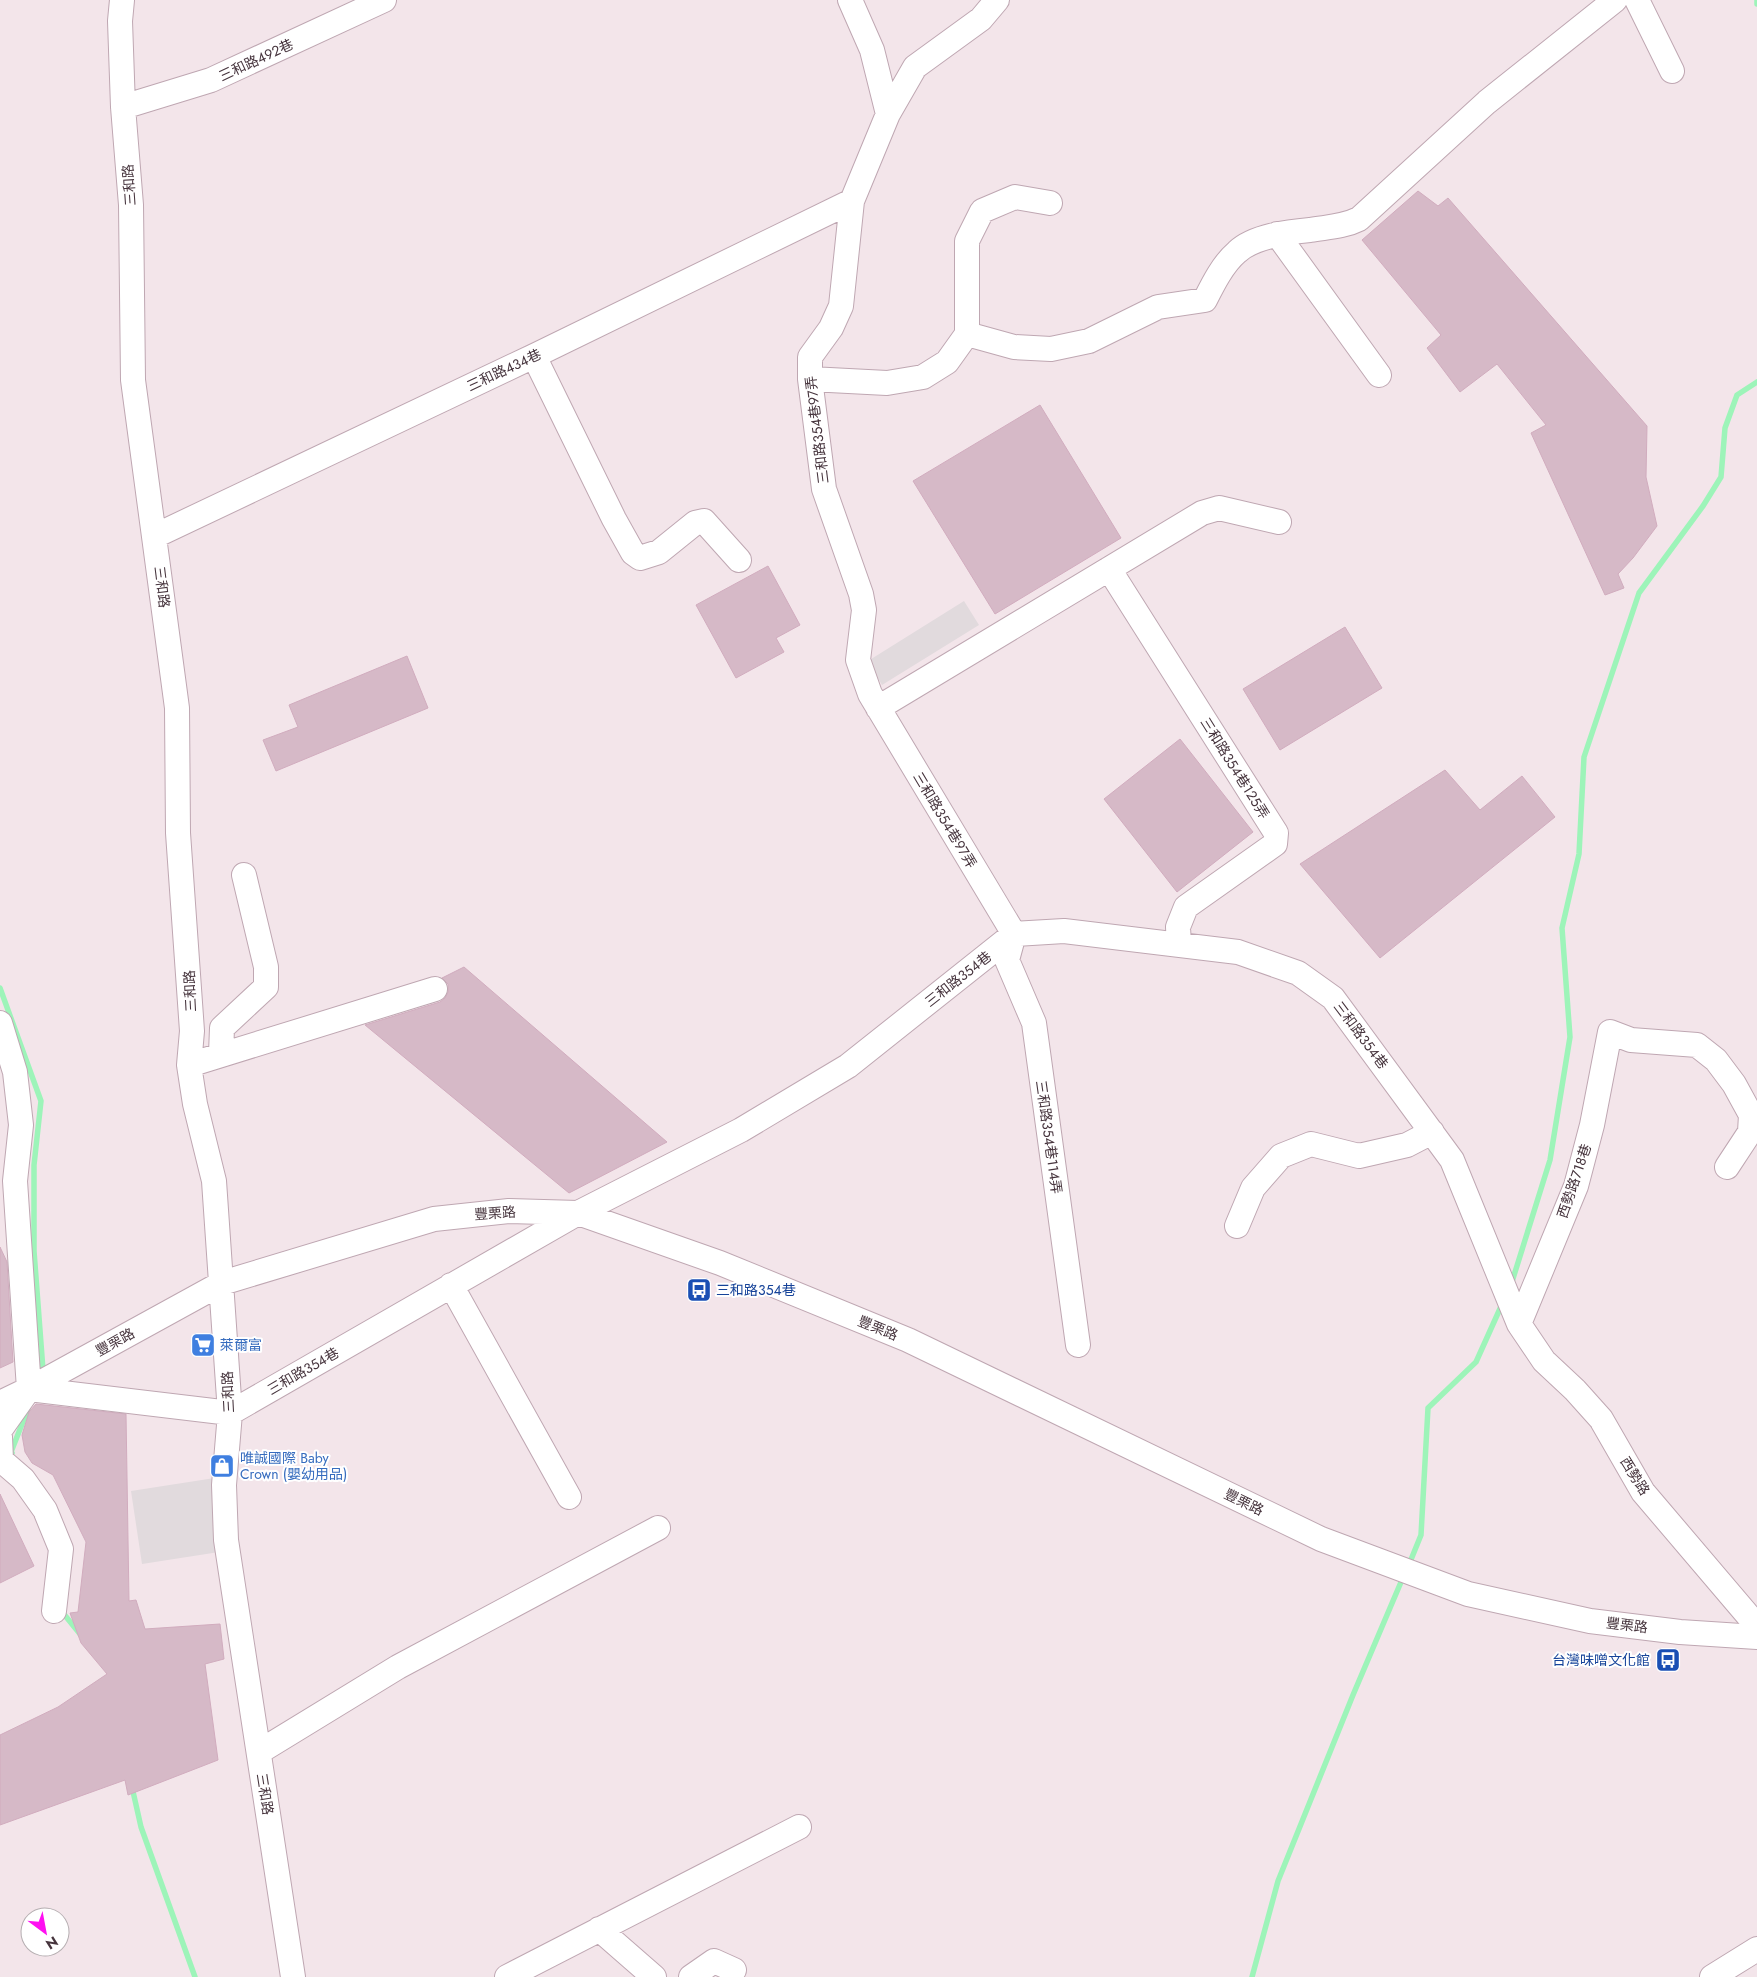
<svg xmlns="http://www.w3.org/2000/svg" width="1757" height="1977" font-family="Jost,'Noto Sans TC',sans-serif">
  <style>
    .parking { fill: #e1dadd }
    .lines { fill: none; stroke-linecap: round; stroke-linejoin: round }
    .stream { stroke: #9df4b9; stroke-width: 5.5 }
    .building { fill: #d6b9c7; stroke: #d1acbe }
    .minor-casing { stroke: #bfa7b2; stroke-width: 26 }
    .minor { stroke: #fff; stroke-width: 24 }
    .labels { text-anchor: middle; stroke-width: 4; stroke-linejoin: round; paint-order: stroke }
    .street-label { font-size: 14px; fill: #46343d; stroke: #fff }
    .transit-label { font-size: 14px; fill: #164399; stroke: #fff; text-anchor: start }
    .shop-label { font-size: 14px; fill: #366cbe; stroke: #fff; text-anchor: start }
  </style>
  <rect width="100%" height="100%" fill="#f3e5ea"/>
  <path class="parking" d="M 964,601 L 979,625 L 882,685 L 868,661 Z
    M 221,1477 L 232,1550 L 142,1564 L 131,1491 Z"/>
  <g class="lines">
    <path class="stream" d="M 1757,0 L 1757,4
      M 0,988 L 41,1101 L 34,1165 L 34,1251 L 43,1370 L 41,1375
      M 1511,1285 L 1550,1160 L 1570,1037 L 1562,928 L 1579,854 L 1584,757 L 1639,593 L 1703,506 L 1721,477 L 1725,428 L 1737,395 L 1757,382
      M 12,1453 L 11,1452 L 28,1409
      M 1408,1567 L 1421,1535 L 1428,1408 L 1476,1362 L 1503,1302
      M 64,1609 L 63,1613 L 80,1634
      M 132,1787 L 141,1827 L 195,1977
      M 1252,1977 L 1278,1881 L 1353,1695 L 1404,1575"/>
  </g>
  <path class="building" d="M 1418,191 L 1438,206 L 1448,198 L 1647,426 L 1646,477 L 1657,526 L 1633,558 L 1618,574 L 1624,588 L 1605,595 L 1531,433 L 1546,425 L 1497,364 L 1460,392 L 1427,348 L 1441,335 L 1362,240 Z
    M 1040,405 L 1121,538 L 995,614 L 913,481 Z
    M 768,566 L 800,625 L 776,638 L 784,652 L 736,678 L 696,605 Z
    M 1345,627 L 1382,688 L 1280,750 L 1243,689 Z
    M 407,656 L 428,708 L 276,771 L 263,740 L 298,727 L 289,705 Z
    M 1180,739 L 1253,832 L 1177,892 L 1104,799 Z
    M 1445,770 L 1480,810 L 1522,776 L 1555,817 L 1380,958 L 1300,864 Z
    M 464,967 L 667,1142 L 569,1193 L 365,1025 L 440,1002 L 445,998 L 448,992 L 448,984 L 442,978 Z
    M 0,1247 L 7,1262 L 13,1362 L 0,1368 Z
    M 36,1404 L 126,1414 L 129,1601 L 136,1600 L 145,1629 L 220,1624 L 224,1659 L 205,1664 L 218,1760 L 128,1795 L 125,1780 L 0,1825 L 0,1735 L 58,1707 L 107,1674 L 81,1643 L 70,1613 L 78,1612 L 86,1542 L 53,1475 L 32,1463 L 25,1452 L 22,1435 L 29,1412 Z
    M 0,1494 L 34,1566 L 0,1583 Z"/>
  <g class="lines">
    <defs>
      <path id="minor" d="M 122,0 L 120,21 L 123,107 L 131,205 L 133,380 L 177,708 L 178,833 L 192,1031 L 189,1065 L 195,1104 L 214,1181 L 230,1413 L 224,1485 L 226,1540 L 293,1977
        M 850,0 L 872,50 L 888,114
        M 997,0 L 981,19 L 915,67 L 888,114 L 852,201 L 841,306 L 831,328 L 810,357 L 810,379 L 824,489 L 861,594 L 864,610 L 858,660 L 870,694 L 1014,934
        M 1637,0 L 1672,71
        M 123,107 L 211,80 L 384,0
        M 1277,234 L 1379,375
        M 967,334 L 1014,347 L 1051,349 L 1089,341 L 1158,307 L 1205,300 C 1213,284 1223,264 1237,252 C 1254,236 1288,232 1310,230 C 1327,227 1343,227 1359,219 L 1487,102 L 1615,0
        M 534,356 L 614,519 L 633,553 L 640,558 L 659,552 L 695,523 L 704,521 L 739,560
        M 810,379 L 887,383 L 923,377 L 947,362 L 967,334 L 967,241 L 982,211 L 1015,197 L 1050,203
        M 155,536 L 534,356 L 852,201
        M 1109,569 L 1276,833 L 1275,844 L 1186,907 L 1178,927 L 1179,945
        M 878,708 L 1202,513 L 1219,508 L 1279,522
        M 1014,934 L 1007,960 L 1034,1023 L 1078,1345
        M 0,1023 L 15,1072 L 21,1125 L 15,1181 L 29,1389 L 0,1430
        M 221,1054 L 222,1028 L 266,987 L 266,967 L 244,875
        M 189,1065 L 435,989
        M 1237,1226 L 1253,1188 L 1281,1156 L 1311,1144 L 1359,1156 L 1407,1145 L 1432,1132
        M 451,1285 L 569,1497
        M 1519,1324 L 1576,1186 L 1592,1125 L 1610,1032 L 1631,1040 L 1697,1045 L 1716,1060 L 1734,1084 L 1751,1115 L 1750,1132 L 1727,1167
        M 29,1389 L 230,1413 L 578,1213 L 741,1130 L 848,1066 L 1014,934 L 1064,931 L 1238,952 L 1298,973 L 1333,998 L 1452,1160 L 1519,1324 L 1544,1361 L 1575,1390 L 1601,1419 L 1643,1492 L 1757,1626
        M 0,1403 L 29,1389 L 222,1283 L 434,1219 L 509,1211 L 578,1213 L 720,1263 L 908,1340 L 1321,1539 L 1468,1594 L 1590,1621 L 1680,1632 L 1757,1637
        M 0,1437 L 1,1460 L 23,1479 L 45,1510 L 61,1549 L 54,1611
        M 259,1752 L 398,1667 L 658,1528
        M 599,1929 L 654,1977
        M 507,1977 L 799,1827
        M 691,1977 L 714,1961 L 734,1970
        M 1712,1977 L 1757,1949"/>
    </defs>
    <use href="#minor" class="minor-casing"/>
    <use href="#minor" class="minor"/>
  </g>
  <defs>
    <symbol id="bus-square" viewBox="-11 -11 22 22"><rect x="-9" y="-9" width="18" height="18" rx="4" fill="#1a4fb4" stroke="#fff"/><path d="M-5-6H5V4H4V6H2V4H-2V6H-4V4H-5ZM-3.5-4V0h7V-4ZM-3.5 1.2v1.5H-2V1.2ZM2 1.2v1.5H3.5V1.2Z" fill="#fff"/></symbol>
    <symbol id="supermarket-square" viewBox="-11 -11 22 22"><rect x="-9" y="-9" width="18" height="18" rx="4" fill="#3f7fe0" stroke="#fff"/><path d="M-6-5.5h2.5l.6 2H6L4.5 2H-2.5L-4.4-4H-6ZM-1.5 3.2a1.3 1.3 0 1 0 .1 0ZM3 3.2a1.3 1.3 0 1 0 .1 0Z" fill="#fff"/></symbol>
    <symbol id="shop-square" viewBox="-11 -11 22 22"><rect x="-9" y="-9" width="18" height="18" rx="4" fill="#3f7fe0" stroke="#fff"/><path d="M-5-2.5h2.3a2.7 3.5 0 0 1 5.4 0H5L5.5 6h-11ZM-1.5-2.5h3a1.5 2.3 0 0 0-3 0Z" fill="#fff"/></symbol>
  </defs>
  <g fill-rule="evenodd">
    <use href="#bus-square" x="685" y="1276" width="28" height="28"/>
    <use href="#supermarket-square" x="189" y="1331" width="28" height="28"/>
    <use href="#shop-square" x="208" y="1452" width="28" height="28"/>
    <use href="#bus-square" x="1654" y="1646" width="28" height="28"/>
  </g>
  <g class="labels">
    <g class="street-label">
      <text transform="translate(256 60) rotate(-25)" y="5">三和路492巷</text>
      <text transform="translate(129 185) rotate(-94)" y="5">三和路</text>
      <text transform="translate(504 370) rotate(-25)" y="5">三和路434巷</text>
      <text transform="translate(817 430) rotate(-97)" y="5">三和路354巷97弄</text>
      <text transform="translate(162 587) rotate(83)" y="5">三和路</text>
      <text transform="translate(1235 768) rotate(58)" y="5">三和路354巷125弄</text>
      <text transform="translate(945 820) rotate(59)" y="5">三和路354巷97弄</text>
      <text transform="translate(958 979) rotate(-38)" y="5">三和路354巷</text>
      <text transform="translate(190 991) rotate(-93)" y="5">三和路</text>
      <text transform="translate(1361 1035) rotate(53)" y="5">三和路354巷</text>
      <text transform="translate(1049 1137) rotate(82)" y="5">三和路354巷114弄</text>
      <text transform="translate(1574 1181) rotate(-71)" y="5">西勢路718巷</text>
      <text transform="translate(495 1213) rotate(-4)" y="5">豐栗路</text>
      <text transform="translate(878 1328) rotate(22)" y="5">豐栗路</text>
      <text transform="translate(115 1342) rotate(-29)" y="5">豐栗路</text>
      <text transform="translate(303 1371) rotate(-30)" y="5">三和路354巷</text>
      <text transform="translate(228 1392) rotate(-93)" y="5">三和路</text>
      <text transform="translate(1635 1476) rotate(58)" y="5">西勢路</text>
      <text transform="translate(1244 1502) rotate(26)" y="5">豐栗路</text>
      <text transform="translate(1627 1625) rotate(7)" y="5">豐栗路</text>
      <text transform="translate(265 1794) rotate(81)" y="5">三和路</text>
    </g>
    <g class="transit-label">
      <text x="716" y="1295">三和路354巷</text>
      <text x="1650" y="1665" text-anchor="end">台灣味噌文化館</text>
    </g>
    <g class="shop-label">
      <text x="220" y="1350">萊爾富</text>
      <text x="240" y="1463">唯誠國際 Baby<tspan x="240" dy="16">Crown (嬰幼用品)</tspan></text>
    </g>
  </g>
  <g transform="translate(45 1932) rotate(148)"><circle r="24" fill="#ffffff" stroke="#b5aeb1"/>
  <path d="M0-4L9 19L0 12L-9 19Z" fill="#ff10f1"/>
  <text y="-8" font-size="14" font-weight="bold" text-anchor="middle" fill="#46343d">N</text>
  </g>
</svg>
